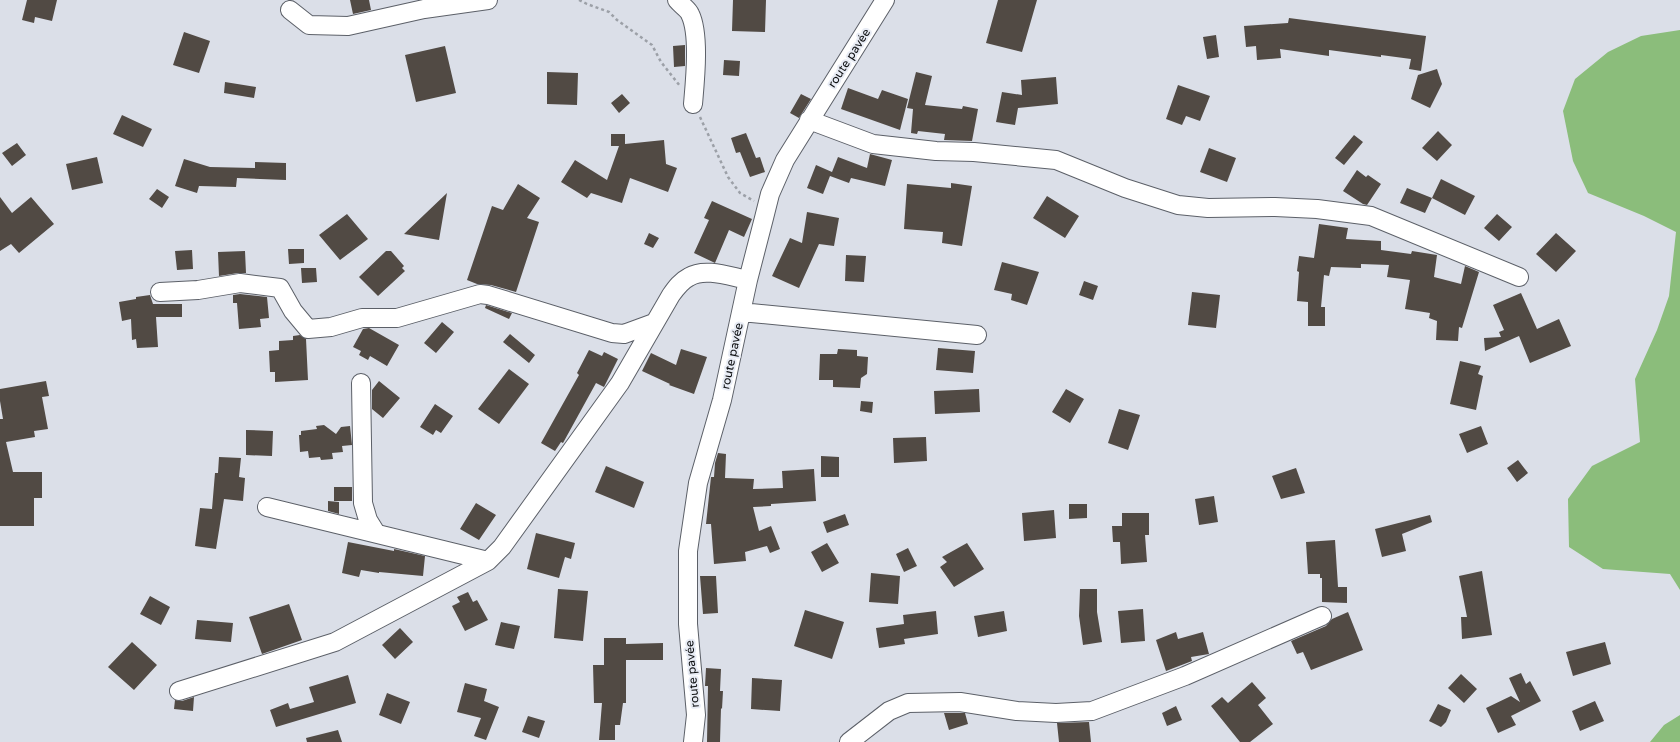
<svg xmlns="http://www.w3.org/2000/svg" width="1680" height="742" font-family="'Varela Round',sans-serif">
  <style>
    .green { fill: #8bbd7b }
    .building { fill: #514a44 }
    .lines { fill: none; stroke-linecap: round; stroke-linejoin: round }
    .minor-casing { stroke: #5c6068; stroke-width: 20 }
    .path { stroke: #9ca0a7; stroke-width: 2.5; stroke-dasharray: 3 3; stroke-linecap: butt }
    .minor { stroke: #fff; stroke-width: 18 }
    .labels { text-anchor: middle; stroke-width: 4; stroke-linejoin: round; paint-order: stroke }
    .street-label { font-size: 12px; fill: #0f1113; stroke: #e8ecf5 }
  </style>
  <rect width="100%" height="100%" fill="#dbdfe8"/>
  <path class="green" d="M 1680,30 L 1680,590 L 1670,574 L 1603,569 L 1569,547 L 1568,499 L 1592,466 L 1640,442 L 1635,379 L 1657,330 L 1669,296 L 1676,232 L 1644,216 L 1588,193 L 1573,161 L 1563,111 L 1575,79 L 1608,52 L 1641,36 Z
    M 1680,715 L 1680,742 L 1650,742 L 1664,725 Z"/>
  <path class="building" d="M 27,0 L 57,0 L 52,21 L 35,17 L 34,23 L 22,20 Z
    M 350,0 L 369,0 L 371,10 L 353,14 Z
    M 733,0 L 766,0 L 765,32 L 732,31 Z
    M 998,0 L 1037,0 L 1022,52 L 986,43 Z
    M 1289,18 L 1426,36 L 1421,71 L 1409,69 L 1411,59 L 1381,55 L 1381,57 L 1329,50 L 1329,56 L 1280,49 L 1281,58 L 1257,60 L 1256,46 L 1246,47 L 1244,26 L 1288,23 Z
    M 184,32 L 210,41 L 199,73 L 173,65 Z
    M 1216,35 L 1219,57 L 1207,59 L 1203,37 Z
    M 685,45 L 685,66 L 674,67 L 673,46 Z
    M 445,46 L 456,93 L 416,102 L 405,55 Z
    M 724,60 L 740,61 L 739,76 L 723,75 Z
    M 1437,69 L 1442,84 L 1430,108 L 1411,99 L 1418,75 Z
    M 547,72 L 578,73 L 577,105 L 547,104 Z
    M 916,72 L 932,76 L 925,105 L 962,109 L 963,106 L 978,109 L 972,141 L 944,140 L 945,134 L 918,131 L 917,134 L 911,133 L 913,109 L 907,108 Z
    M 1056,77 L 1058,104 L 1018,108 L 1015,125 L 996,122 L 1002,92 L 1022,95 L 1021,80 Z
    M 225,82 L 256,87 L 254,98 L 224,93 Z
    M 1178,85 L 1210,96 L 1200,121 L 1186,116 L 1182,125 L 1166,119 Z
    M 848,88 L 878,99 L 882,90 L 908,99 L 900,130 L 841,109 Z
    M 622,94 L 630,103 L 619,113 L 611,103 Z
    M 801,94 L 811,99 L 799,118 L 790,113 Z
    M 122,115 L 152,129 L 143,147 L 113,134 Z
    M 1438,131 L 1452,145 L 1437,161 L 1422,148 Z
    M 746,133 L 756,158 L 760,157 L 765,172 L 750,177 L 740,152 L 736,153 L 731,138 Z
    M 611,134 L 625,134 L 625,144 L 664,140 L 666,164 L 677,168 L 668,192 L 630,178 L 622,203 L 591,193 L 587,198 L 561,182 L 575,160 L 607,180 L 619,146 L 611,146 Z
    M 1354,135 L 1363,142 L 1344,165 L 1335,158 Z
    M 17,143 L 26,155 L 12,166 L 2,153 Z
    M 1209,148 L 1236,158 L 1227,182 L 1200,172 Z
    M 870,154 L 892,160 L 885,186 L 851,178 L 849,183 L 830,176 L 823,194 L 807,188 L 816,165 L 832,172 L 838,157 L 867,168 Z
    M 97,157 L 103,183 L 72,190 L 66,164 Z
    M 184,159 L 210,167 L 255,168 L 255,162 L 286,163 L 286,180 L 237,178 L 236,187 L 199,186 L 197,193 L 175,186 Z
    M 1357,170 L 1366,177 L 1368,175 L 1381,184 L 1367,205 L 1363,204 L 1343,191 Z
    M 1441,179 L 1475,196 L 1465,215 L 1432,198 Z
    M 951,183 L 972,186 L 962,246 L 942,243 L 943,232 L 904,229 L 907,184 L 951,188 Z
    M 518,184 L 540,198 L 527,218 L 539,222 L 516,292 L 491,285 L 477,284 L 467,280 L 492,206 L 503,210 Z
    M 1407,188 L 1432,198 L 1425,213 L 1400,203 Z
    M 157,189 L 169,197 L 162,208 L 149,199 Z
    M 447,193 L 439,240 L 404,234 Z
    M 1047,196 L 1079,216 L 1065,238 L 1033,218 Z
    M 0,197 L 12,213 L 31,197 L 54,224 L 19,253 L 11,244 L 0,251 Z
    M 712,201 L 752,219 L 744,237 L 729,230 L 715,263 L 694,253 L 709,220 L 704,218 Z
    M 807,212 L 839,218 L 834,246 L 819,244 L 799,288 L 772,276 L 790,238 L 802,243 Z
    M 347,214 L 368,239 L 340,260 L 319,235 Z
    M 1497,214 L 1512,227 L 1499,241 L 1484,228 Z
    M 1319,224 L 1348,228 L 1346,239 L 1381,241 L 1381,250 L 1411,254 L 1412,251 L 1437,255 L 1434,277 L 1461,284 L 1465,266 L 1479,272 L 1462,328 L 1459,327 L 1458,341 L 1436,340 L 1437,321 L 1429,318 L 1430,313 L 1405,309 L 1410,280 L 1387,277 L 1389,265 L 1361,264 L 1361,268 L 1331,267 L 1329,276 L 1324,275 L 1321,307 L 1325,307 L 1325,326 L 1308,326 L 1308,302 L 1297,301 L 1299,272 L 1297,271 L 1299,256 L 1314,258 Z
    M 649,233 L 659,238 L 653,248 L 644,244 Z
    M 1556,233 L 1576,251 L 1556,272 L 1536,254 Z
    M 288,249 L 304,249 L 304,263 L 289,264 Z
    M 192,250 L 193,269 L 177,270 L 175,251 Z
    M 245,251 L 246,273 L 238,273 L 219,276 L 218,252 Z
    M 386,251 L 391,251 L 404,266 L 402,268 L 405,271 L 378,296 L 359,277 Z
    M 846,255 L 866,256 L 864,282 L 845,281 Z
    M 1002,262 L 1039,272 L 1027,305 L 1011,300 L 1012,294 L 994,290 Z
    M 301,268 L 316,268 L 317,282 L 302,283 Z
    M 1084,281 L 1098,286 L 1093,300 L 1079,295 Z
    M 1192,292 L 1220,295 L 1216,328 L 1188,325 Z
    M 1521,293 L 1537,329 L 1559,319 L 1571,346 L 1530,363 L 1519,336 L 1485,351 L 1484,338 L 1501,337 L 1499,332 L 1504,330 L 1493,305 Z
    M 240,294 L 267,297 L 269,318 L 260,319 L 261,327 L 239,329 L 237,303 L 233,303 L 233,295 Z
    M 150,295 L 153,304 L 182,304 L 182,317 L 156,317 L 158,347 L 137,348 L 136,339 L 132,340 L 131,319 L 122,321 L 119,302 L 136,299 L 136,297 Z
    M 486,305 L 512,313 L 509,319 L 485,308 Z
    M 442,322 L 454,332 L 436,353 L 424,343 Z
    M 363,329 L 369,328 L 399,345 L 387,366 L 370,356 L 368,360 L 359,355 L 361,351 L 353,347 Z
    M 510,334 L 535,355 L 529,363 L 503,342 Z
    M 300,335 L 306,339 L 308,380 L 275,382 L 275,372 L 270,372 L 269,351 L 279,350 L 279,341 L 293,340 L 293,336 Z
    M 938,348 L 975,351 L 973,373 L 936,370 Z
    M 681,349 L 707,357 L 694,394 L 669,385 L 670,384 L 642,371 L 651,353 L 676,365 Z
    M 838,349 L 857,350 L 857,356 L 868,357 L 867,374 L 861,378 L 860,388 L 833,387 L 833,380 L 819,380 L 820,354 L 837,354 Z
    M 589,350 L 602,356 L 604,352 L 618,359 L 604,387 L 596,383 L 563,443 L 561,442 L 555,451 L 541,443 L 579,375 L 577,373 Z
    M 1460,361 L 1481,366 L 1478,374 L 1483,376 L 1476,410 L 1450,404 Z
    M 509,369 L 529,384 L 499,424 L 478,409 Z
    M 46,381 L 49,396 L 42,397 L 48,429 L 34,431 L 35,437 L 6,442 L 13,472 L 42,472 L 42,498 L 34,498 L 34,526 L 0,526 L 0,419 L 3,419 L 0,401 L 0,389 Z
    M 379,381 L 400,398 L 383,418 L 372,409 L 372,390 Z
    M 979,389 L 980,412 L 935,414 L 934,391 Z
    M 1066,389 L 1084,399 L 1070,423 L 1052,412 Z
    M 861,401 L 873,402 L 872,413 L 860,411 Z
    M 435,404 L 453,416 L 441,433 L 436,430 L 433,435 L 420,427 Z
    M 1119,409 L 1140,415 L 1128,450 L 1108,443 Z
    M 324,425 L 336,434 L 341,427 L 350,426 L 352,445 L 342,446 L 343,452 L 332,453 L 333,459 L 321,460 L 320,457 L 309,458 L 308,451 L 300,452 L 299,435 L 301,435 L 301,431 L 317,429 L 316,426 Z
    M 1481,426 L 1488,444 L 1467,453 L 1459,434 Z
    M 246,430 L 273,431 L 272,456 L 246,455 Z
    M 926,437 L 927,461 L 894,463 L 893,438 Z
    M 718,453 L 726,454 L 725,478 L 754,479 L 753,489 L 783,488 L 782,471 L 814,469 L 816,501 L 771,504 L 771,506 L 753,507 L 759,531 L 771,526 L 780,549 L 770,553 L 767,546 L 745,552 L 746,561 L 714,564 L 711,524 L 706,524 L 711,477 L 714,477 L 715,463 Z
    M 821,456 L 839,457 L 839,477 L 821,477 Z
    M 219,457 L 241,458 L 239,477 L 245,478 L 243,501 L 224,499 L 216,549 L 195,546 L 200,508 L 212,509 L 215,473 L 218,473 Z
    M 1518,460 L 1528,473 L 1517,482 L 1507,468 Z
    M 606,466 L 644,482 L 634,508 L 595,492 Z
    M 1296,468 L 1305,493 L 1281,499 L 1272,476 Z
    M 334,487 L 352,487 L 352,501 L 334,501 Z
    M 1214,496 L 1218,522 L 1199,525 L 1195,499 Z
    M 328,501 L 339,502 L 339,514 L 328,511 Z
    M 476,503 L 496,515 L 479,540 L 460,529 Z
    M 1069,504 L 1087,504 L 1087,518 L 1069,519 Z
    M 1054,510 L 1056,538 L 1024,541 L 1022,513 Z
    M 1122,513 L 1149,513 L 1149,535 L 1145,535 L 1147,562 L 1121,564 L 1120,542 L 1113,542 L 1112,526 L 1122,526 Z
    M 845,514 L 849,525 L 827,533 L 823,522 Z
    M 1430,515 L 1432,522 L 1402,534 L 1406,551 L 1382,557 L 1375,529 Z
    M 536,533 L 575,543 L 571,559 L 565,557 L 559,578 L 527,569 Z
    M 1335,540 L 1338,587 L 1347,587 L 1347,603 L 1322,602 L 1322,578 L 1320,578 L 1320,574 L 1308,574 L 1306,542 Z
    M 348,542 L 394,551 L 394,549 L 425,556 L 423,576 L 379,572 L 379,573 L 361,570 L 359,577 L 342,573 Z
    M 827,543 L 839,563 L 822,572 L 811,552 Z
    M 967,543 L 984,569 L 954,587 L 940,567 L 947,562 L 942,557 Z
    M 908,548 L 917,566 L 904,572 L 896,554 Z
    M 1482,571 L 1492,635 L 1462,639 L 1461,617 L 1467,617 L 1459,576 Z
    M 871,573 L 900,576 L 898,604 L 869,602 Z
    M 700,576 L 716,576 L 718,613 L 703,614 Z
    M 558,589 L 588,591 L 583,641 L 554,638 Z
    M 1080,589 L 1097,589 L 1097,612 L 1102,642 L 1083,645 L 1079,616 Z
    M 468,592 L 473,602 L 477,600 L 488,620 L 465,631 L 452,606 L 460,602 L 457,597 Z
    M 150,596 L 170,607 L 161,625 L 140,614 Z
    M 289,604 L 302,640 L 262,654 L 249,617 Z
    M 1143,609 L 1145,641 L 1121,643 L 1118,611 Z
    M 805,610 L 844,622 L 832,659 L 794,646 Z
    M 936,611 L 938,634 L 904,639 L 905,644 L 879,648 L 876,628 L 904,624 L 903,615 Z
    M 1004,611 L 1007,631 L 978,637 L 974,616 Z
    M 1348,612 L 1363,650 L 1311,670 L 1303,652 L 1297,654 L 1291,641 L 1326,626 L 1332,619 Z
    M 197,620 L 233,623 L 231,642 L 195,639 Z
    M 501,622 L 520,626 L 514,649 L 495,645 Z
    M 400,628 L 413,642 L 395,659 L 382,645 Z
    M 1176,632 L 1178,639 L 1203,632 L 1209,654 L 1191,657 L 1192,661 L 1166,671 L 1156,640 Z
    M 604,638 L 626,638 L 626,644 L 663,643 L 663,660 L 626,660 L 626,703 L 623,703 L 620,725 L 615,725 L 615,740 L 599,740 L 602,703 L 594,703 L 593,665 L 604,665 Z
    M 132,642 L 157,665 L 134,690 L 108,667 Z
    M 1605,642 L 1611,664 L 1573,676 L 1566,652 Z
    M 706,668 L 721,669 L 720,691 L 723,691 L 722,709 L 721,708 L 720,742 L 707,742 L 708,686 L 705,686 Z
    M 1521,673 L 1526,684 L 1530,681 L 1541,701 L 1511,716 L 1516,725 L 1498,733 L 1486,708 L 1511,696 L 1520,702 L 1509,678 Z
    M 1461,674 L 1477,689 L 1464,703 L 1448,688 Z
    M 348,675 L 356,703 L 276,727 L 270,710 L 288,703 L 290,709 L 314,702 L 309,687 Z
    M 752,678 L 782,680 L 780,711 L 751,709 Z
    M 1252,682 L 1266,698 L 1258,705 L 1273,724 L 1250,742 L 1240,742 L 1211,706 L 1222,697 L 1228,703 Z
    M 465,683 L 487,689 L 484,701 L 499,707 L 486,740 L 474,736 L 481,718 L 457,712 Z
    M 387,693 L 410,702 L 401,724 L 379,715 Z
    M 194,697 L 193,711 L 174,709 L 175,700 L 182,701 Z
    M 1595,701 L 1604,721 L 1580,731 L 1572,711 Z
    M 1438,704 L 1451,710 L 1446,722 L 1441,727 L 1429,721 Z
    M 1176,706 L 1182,720 L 1167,726 L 1162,713 Z
    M 944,713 L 965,713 L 968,724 L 949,730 Z
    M 528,716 L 545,721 L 539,738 L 522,732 Z
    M 1089,722 L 1091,742 L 1059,742 L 1057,723 Z
    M 338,730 L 342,742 L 307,742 L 306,738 Z"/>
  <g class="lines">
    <defs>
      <path id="minor" d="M 677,0 C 681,5 688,9 690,14 C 700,34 695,81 693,104
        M 290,10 L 309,25 L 348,26 L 424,9 L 488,0
        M 809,120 L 873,144 L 936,151 L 974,152 L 1056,160 L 1125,188 L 1178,205 L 1208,208 L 1275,207 L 1317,209 L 1371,216 L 1519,277
        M 160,292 L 198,290 L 240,283 L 280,288 L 293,311 L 308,329 L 331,327 L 362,318 L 397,318 L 480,294 L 488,295 L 612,333 L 624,334 L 654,323
        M 741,312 L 977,335
        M 361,383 L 363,503 L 368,520 L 376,533
        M 267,507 L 488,561
        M 179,691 L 335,642 L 488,561 L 502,547 L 620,383 L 671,295 C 676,288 681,281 689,277 C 705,267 731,277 748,280
        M 693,742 L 696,715 L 688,624 L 688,551 L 698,483 L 722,400 L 748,280 L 764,218 L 770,194 L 785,160 L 885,0
        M 849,742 L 889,711 L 908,703 L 960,702 L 1017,711 L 1056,713 L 1092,711 L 1185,676 L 1322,616"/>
    </defs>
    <use href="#minor" class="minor-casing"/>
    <path class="path" d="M 579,0 L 587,4 L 609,12 L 617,20 L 652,45 L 661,62 L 680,86
      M 700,117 L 728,177 L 740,193 L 754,201"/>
    <use href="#minor" class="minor"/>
  </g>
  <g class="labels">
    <g class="street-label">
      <text transform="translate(849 58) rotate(-57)" y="4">route pavée</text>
      <text transform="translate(732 356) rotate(-78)" y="4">route pavée</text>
      <text transform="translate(692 674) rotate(-95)" y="4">route pavée</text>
    </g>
  </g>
</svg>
